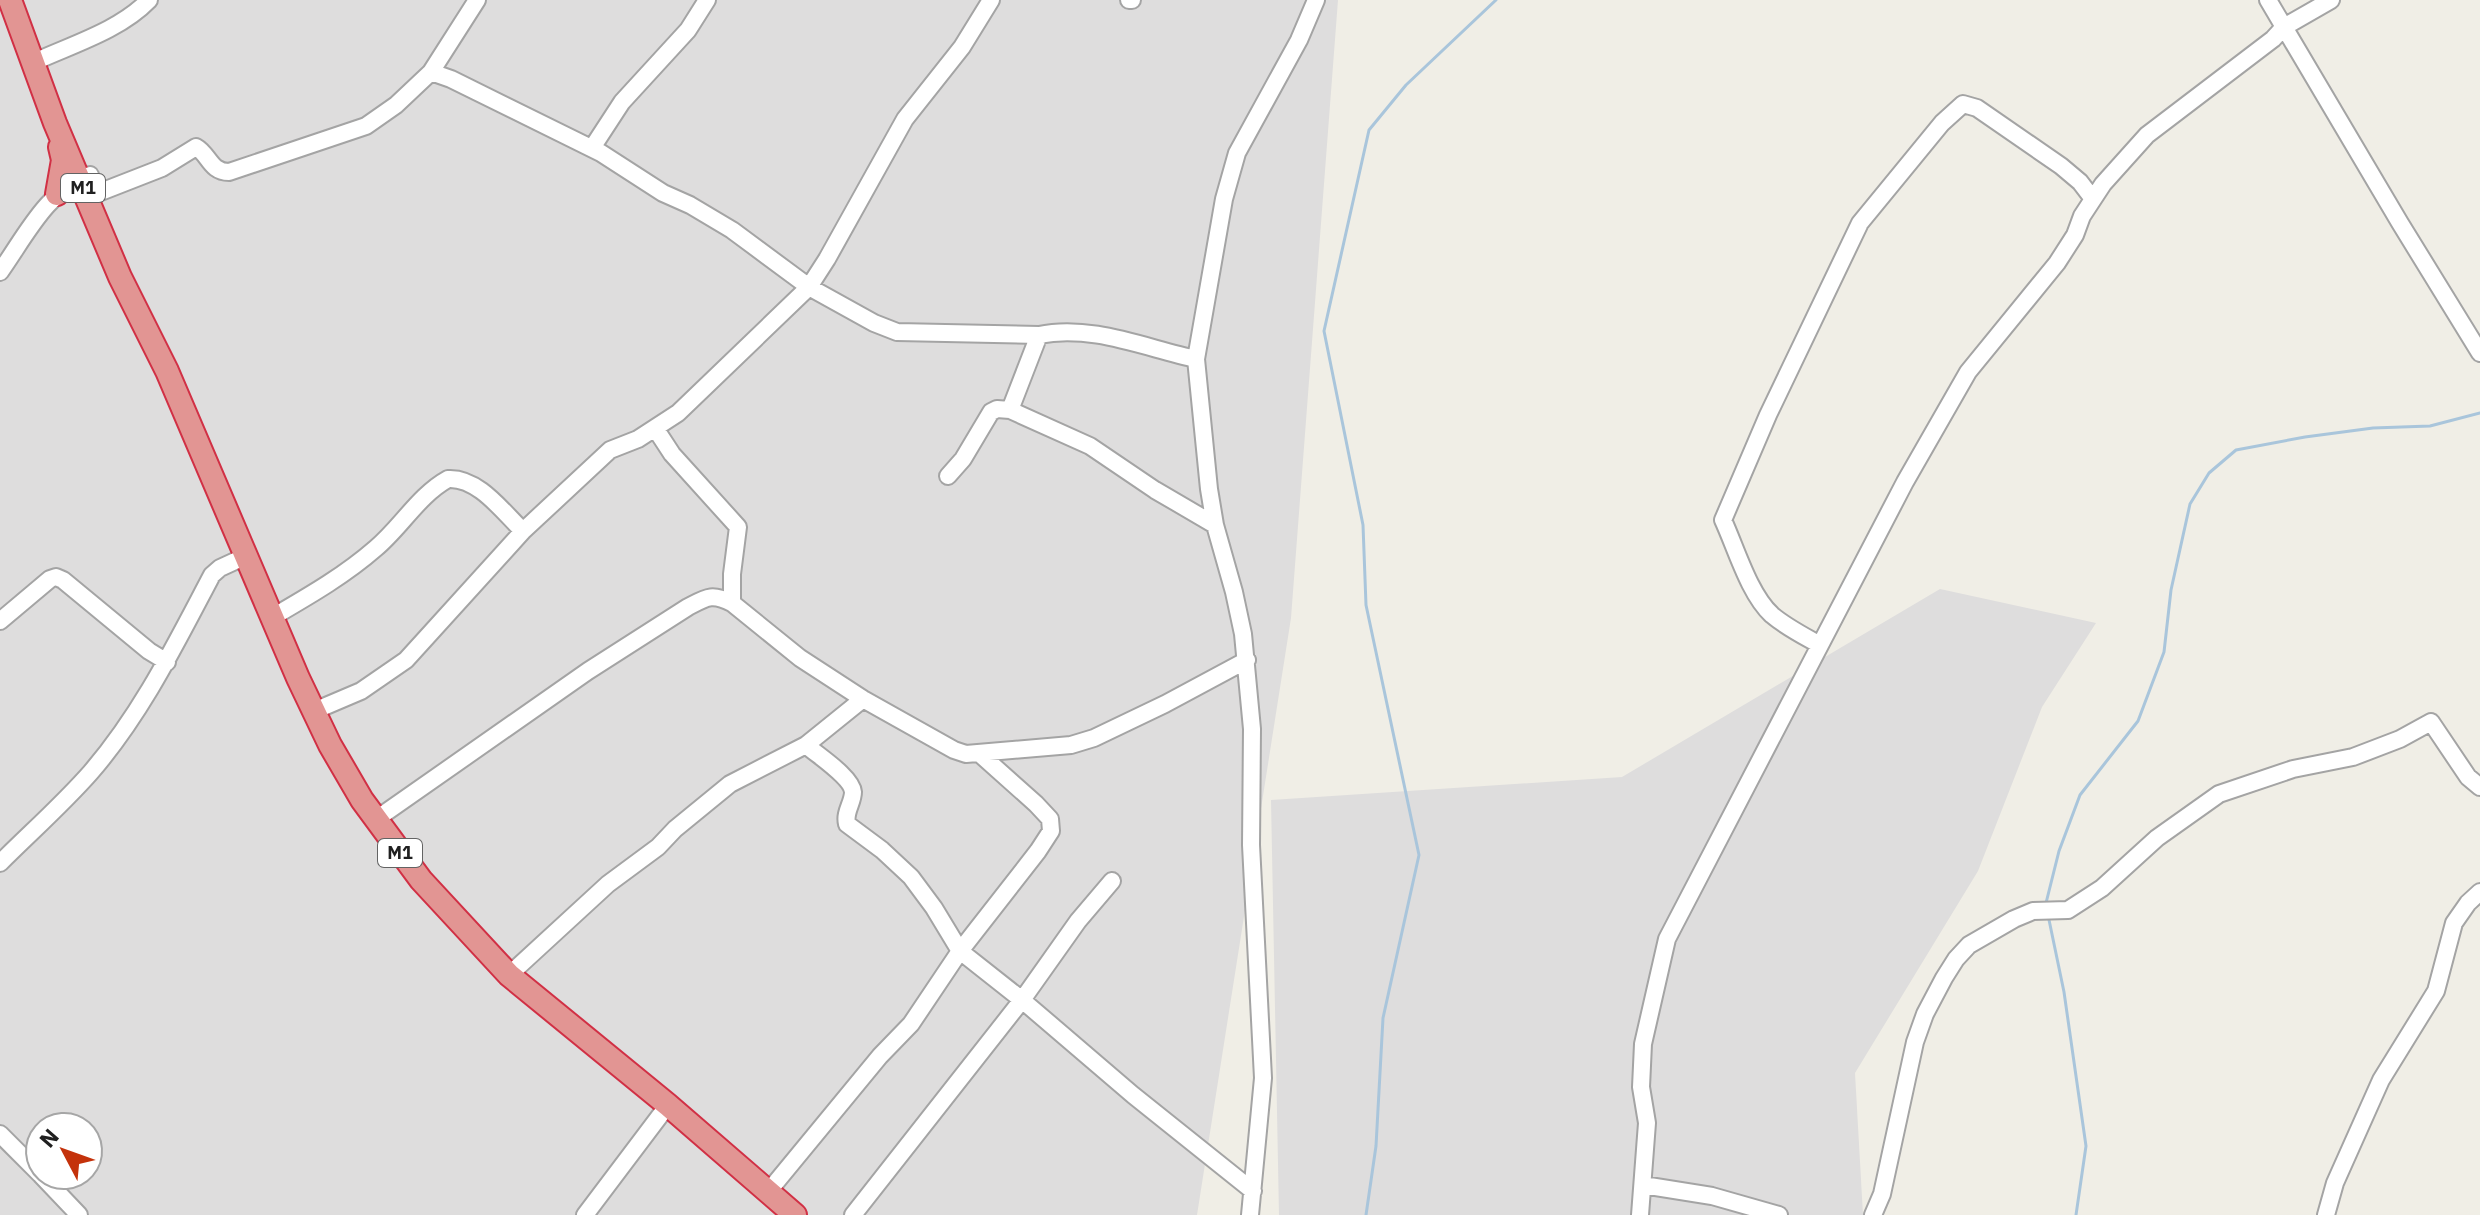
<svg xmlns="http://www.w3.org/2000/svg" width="2480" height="1215" font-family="'IBM Plex Sans',sans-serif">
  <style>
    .residential { fill: #dedddd; fill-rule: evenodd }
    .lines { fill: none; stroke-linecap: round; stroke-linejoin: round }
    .stream { stroke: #a9c5db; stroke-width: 3 }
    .minor-casing { stroke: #a4a4a4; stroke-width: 20 }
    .highway-casing { stroke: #d13045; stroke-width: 26 }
    .minor { stroke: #fff; stroke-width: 16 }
    .highway { stroke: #e29593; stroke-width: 22 }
    .labels { text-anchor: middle; stroke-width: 6; stroke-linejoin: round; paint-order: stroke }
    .shield { fill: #fff; stroke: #636363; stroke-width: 2 }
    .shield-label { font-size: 18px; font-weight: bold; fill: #202020 }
  </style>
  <rect width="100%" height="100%" fill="#f0eee6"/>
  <path class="residential" d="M 0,0 L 1338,0 L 1291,618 L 1197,1215 L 0,1215 ZM 40,1127 L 88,1127 L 88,1175 L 40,1175 Z
    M 1940,589 L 2096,623 L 2042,707 L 1978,871 L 1855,1073 L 1863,1215 L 1279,1215 L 1271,800 L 1622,777 Z"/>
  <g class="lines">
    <path class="stream" d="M 2046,903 L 2059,851 L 2080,795 L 2138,721 L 2164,652 L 2171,590 L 2190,504 L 2209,473 L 2236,450 L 2305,437 L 2373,428 L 2430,426 L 2480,413
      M 2048,915 L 2064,992 L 2086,1146 L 2076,1215
      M 1366,1215 L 1376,1146 L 1383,1018 L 1419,855 L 1366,605 L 1363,525 L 1324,331 L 1369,130 L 1406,85 L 1496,0"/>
    <defs>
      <path id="minor" d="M 1129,0 L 1132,0
        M 2268,0 L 2400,223 L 2480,353
        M 41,59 C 77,43 121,29 149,0
        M 431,72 L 477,0
        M 592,148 L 622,102 L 688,30 L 707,0
        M 98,193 L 162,168 L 196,147 C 209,154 210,172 229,172 L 366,126 L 396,105 L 431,72 L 451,79 L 601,153 L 663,193 L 690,205 L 732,230 L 809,287 L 874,323 L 897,332 L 1039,335 C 1091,324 1145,348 1196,359 L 1209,489 L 1215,525 L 1234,592 L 1243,634 L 1252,729 L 1251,845 L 1263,1078 L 1250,1215
        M 0,272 C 25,237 47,190 90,175
        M 1039,335 L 1010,410 L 1090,446 L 1155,490 L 1215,525
        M 1196,359 L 1224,199 L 1237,153 L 1299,40 L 1316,0
        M 948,476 L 963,459 L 991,412 L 997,409 L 1010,410
        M 732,603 L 800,658 L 863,699 L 954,750 L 966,754 L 1071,745 L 1094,738 L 1165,704 L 1247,660
        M 271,618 C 307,597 344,576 376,548 C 401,527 419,495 448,479 C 478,477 503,512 523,531 L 610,450 L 638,439 L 678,413 L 809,287 L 827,259 L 905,119 L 962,47 L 991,0
        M 0,621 L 50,579 L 56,577 L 63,580 L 149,651 L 167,662
        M 1820,645 C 1804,636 1786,627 1772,615 C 1749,594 1736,548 1723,520 L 1768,415 L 1860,223 L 1942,123 L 1963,104 L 1977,108 L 2061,166 L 2080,182 L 2093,199
        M 314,711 L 361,691 L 406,660 L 523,531
        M 806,745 C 817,755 852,777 853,792 C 853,803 844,812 847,824 L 882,850 L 911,877 L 934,908 L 960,951 L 1022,1000 L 1133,1095 L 1253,1191
        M 375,820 L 588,671 L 688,607 C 707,597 712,593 732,603 L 732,574 L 738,527 L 672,454 L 655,428
        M 0,863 C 30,833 63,804 91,772 C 142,713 176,643 212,575 L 220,568 L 246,556
        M 509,975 L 608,884 L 658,847 L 675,829 L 730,784 L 806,745 L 863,699
        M 0,1134 L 40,1174
        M 41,1175 L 79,1215
        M 1643,1185 L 1712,1196 L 1779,1215
        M 768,1192 L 880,1056 L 911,1024 L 960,951 L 1038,851 L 1051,831 L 1050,819 L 1036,804 L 980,754
        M 585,1215 L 668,1105
        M 853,1215 L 1022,1000 L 1078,921 L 1112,881
        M 1640,1215 L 1647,1123 L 1641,1087 L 1643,1044 L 1667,939 L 1905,482 L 1968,372 L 2057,263 L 2075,235 L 2082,216 L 2103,184 L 2147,135 L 2273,39 L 2284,27 L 2331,0
        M 1873,1215 L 1882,1194 L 1915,1042 L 1925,1014 L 1944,978 L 1956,959 L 1969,945 L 2014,919 L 2033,911 L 2068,910 L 2102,888 L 2157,838 L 2219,794 L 2293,769 L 2353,757 L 2400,739 L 2431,722 L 2468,777 L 2480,787
        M 2326,1215 L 2335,1183 L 2381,1080 L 2436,991 L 2454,923 L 2468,903 L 2480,892"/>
      <path id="highway" d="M 10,0 L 55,123 L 120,277 L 167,371 L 298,678 L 330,745 L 362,800 L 421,880 L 509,975 L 668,1105 L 795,1215
        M 57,194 L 63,160 L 60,147"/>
    </defs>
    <use href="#minor" class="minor-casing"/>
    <use href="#highway" class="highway-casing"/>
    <use href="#minor" class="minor"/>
    <use href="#highway" class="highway"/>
  </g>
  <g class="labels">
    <g class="shield">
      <rect x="61" y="174" width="44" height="28" rx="6"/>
      <rect x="378" y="839" width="44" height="28" rx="6"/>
    </g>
    <g class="shield-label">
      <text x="83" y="194">M1</text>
      <text x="400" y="859">M1</text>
    </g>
  </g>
  <g transform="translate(64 1151) rotate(311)"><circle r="38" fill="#ffffff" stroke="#a6a6a6" stroke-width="2"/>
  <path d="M0-6L14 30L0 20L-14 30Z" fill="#c4320b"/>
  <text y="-12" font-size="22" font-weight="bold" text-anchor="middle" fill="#202020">N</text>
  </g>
</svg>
